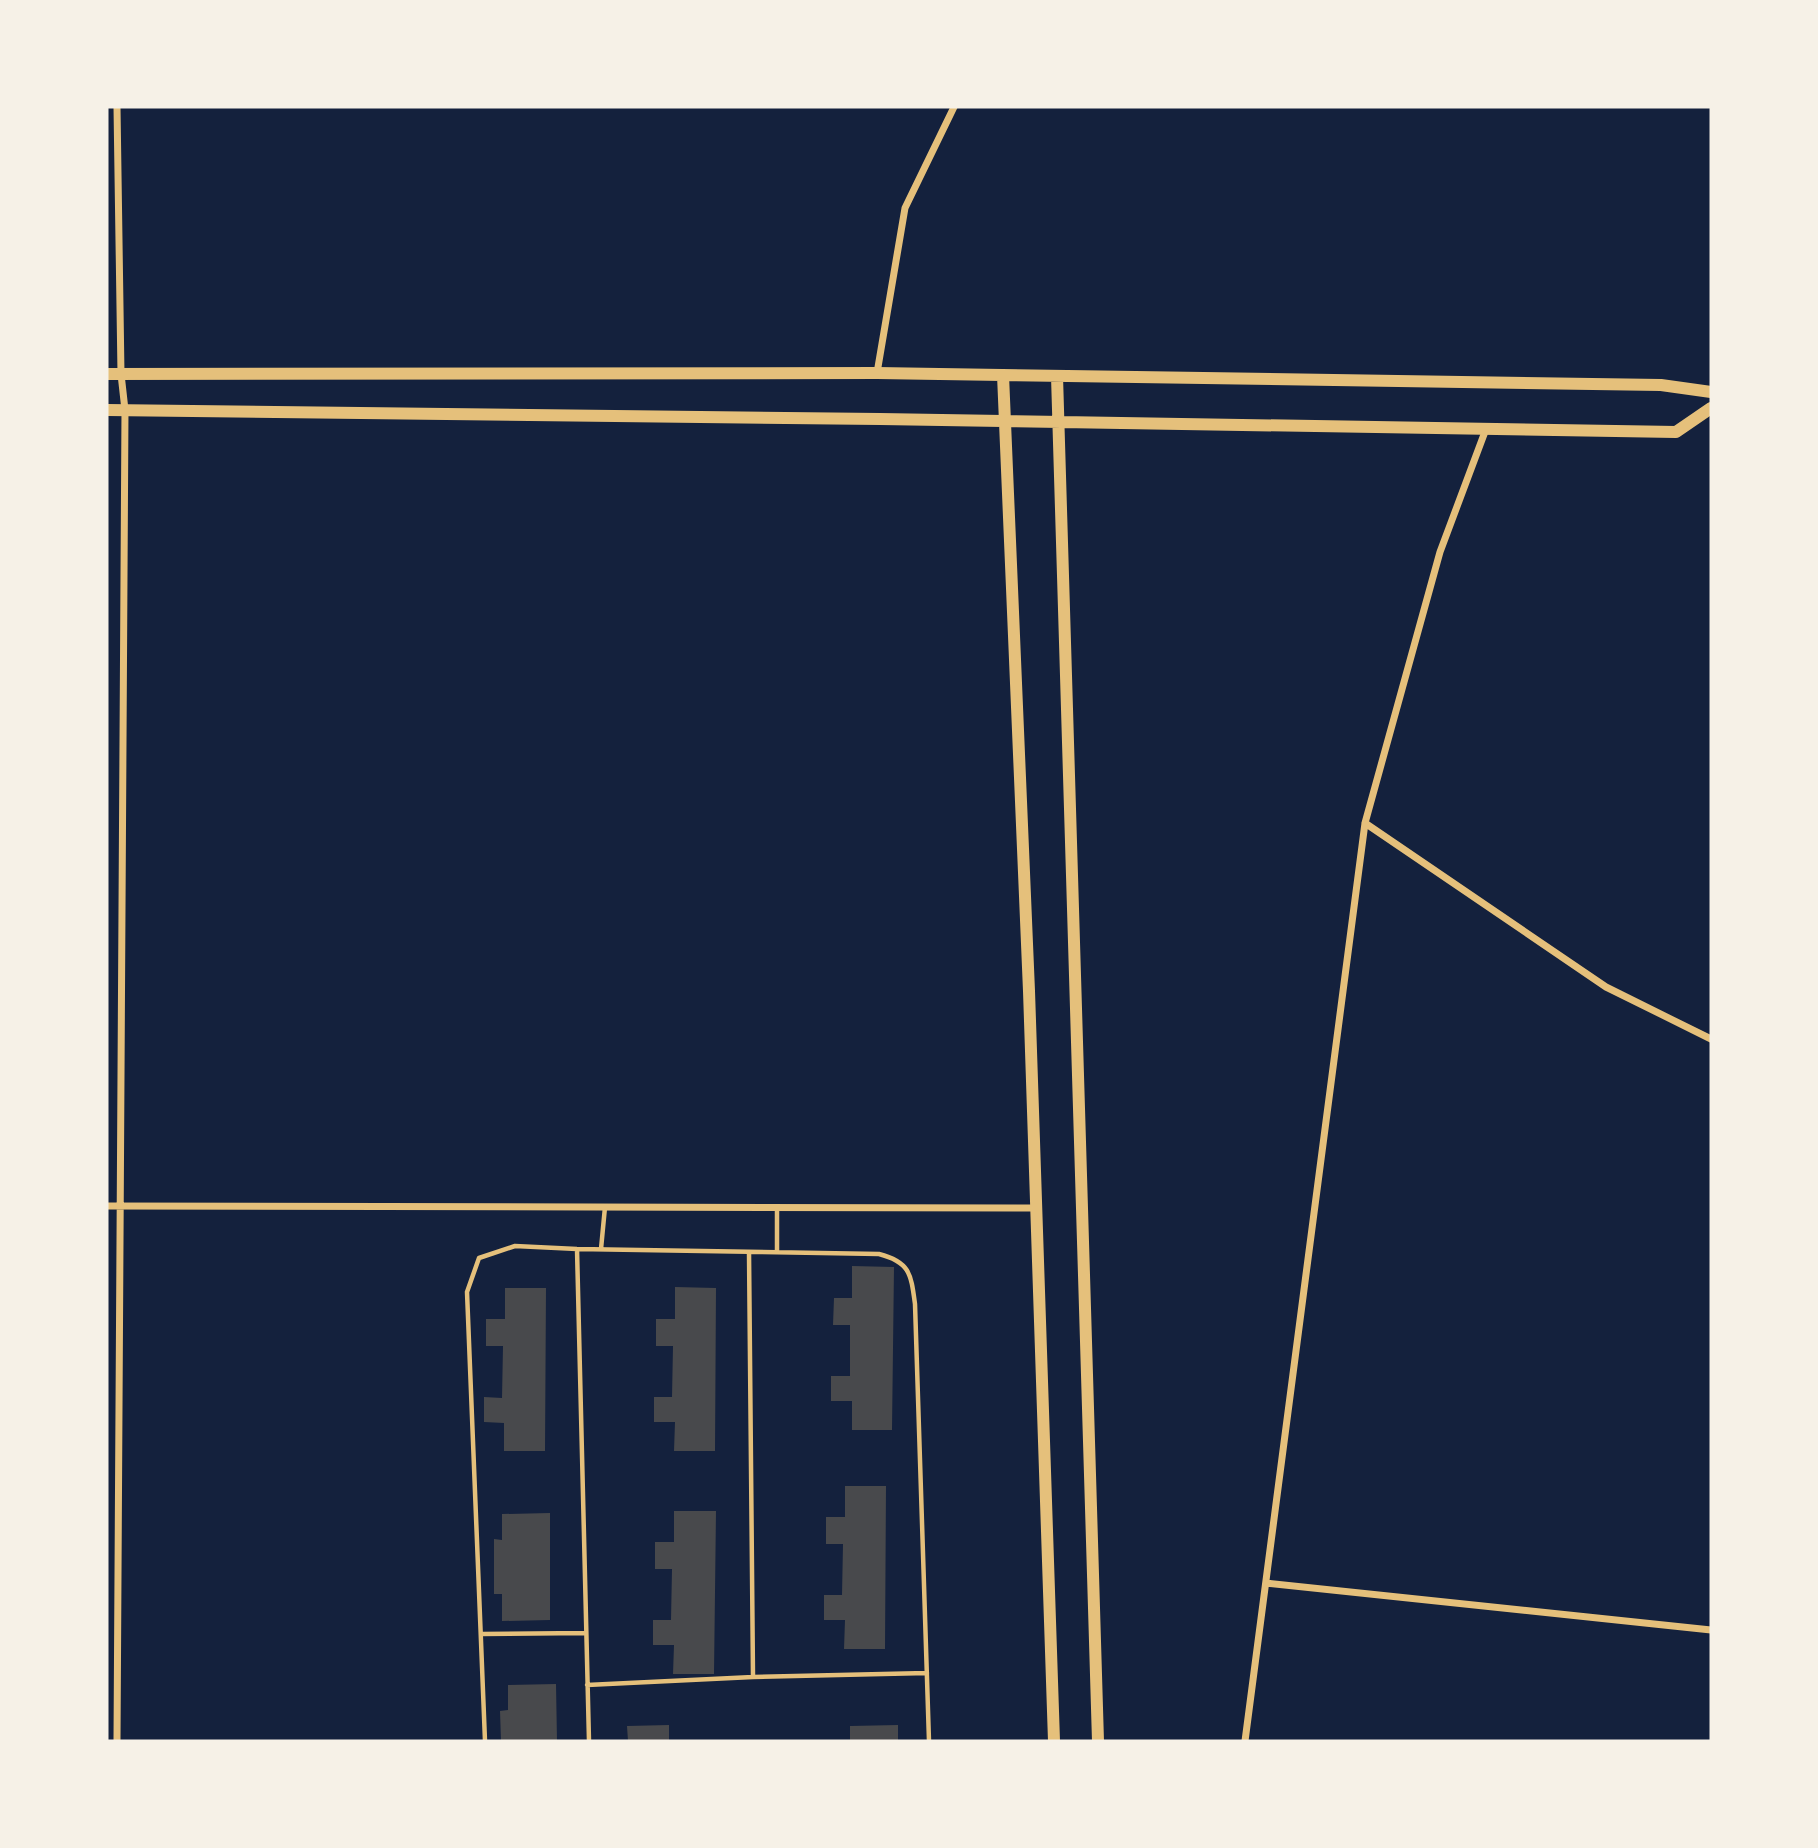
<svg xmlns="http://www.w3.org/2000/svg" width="1818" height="1848" font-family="'Source Sans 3',sans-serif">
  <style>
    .building { fill: #48494c }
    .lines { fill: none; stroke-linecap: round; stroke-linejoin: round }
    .service { stroke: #e5c07b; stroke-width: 4.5 }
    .minor { stroke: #e5c07b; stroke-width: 7 }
    .secondary { stroke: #e5c07b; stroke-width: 12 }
  </style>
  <rect width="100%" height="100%" fill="#14213d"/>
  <path class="building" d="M 852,1266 L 894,1267 L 892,1430 L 852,1430 L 852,1401 L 831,1401 L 831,1376 L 850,1376 L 850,1325 L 833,1325 L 834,1298 L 852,1298 Z
    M 675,1287 L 716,1288 L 715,1451 L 674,1451 L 675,1422 L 654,1422 L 654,1397 L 672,1397 L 673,1346 L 656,1346 L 656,1319 L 675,1319 Z
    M 505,1288 L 546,1288 L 545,1451 L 504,1451 L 504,1423 L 484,1422 L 484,1397 L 502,1398 L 503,1346 L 486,1346 L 486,1319 L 505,1319 Z
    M 845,1486 L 886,1486 L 885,1649 L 844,1649 L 845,1620 L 824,1620 L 824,1595 L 842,1595 L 843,1544 L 826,1544 L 826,1517 L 845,1517 Z
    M 674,1511 L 716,1511 L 714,1674 L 673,1674 L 674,1645 L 653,1645 L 653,1620 L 671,1620 L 672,1569 L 655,1569 L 655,1542 L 674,1542 Z
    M 550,1513 L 550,1620 L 502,1621 L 502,1594 L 494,1594 L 494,1539 L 502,1540 L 502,1514 Z
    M 556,1684 L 557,1741 L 501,1741 L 500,1711 L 508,1710 L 508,1685 Z
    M 669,1725 L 669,1741 L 628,1741 L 627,1726 Z
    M 898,1725 L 898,1741 L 850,1741 L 850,1726 Z"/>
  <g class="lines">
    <path class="service" d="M 577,1249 L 589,1741
      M 601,1249 L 605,1207
      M 749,1252 L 753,1677
      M 777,1252 L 777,1208
      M 481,1634 L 586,1633
      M 587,1685 L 753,1677 L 927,1673
      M 485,1741 L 467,1292 L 479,1258 L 515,1246 L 577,1249 L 879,1254 C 910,1262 911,1274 915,1304 L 929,1741"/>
    <path class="minor" d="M 877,373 L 905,208 L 954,107
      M 1365,823 L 1606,987 L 1711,1039
      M 107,1206 L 1036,1208
      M 1266,1583 L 1711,1630
      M 117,1741 L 125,410 L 121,374 L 117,107
      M 1245,1741 L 1365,823 L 1440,552 L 1486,429"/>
    <path class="secondary" d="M 107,374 L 877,373 L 1661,385 L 1711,392
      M 1003,375 L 1029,991 L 1054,1741
      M 1057,376 L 1098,1741
      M 107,410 L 880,419 L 1676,432 L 1711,408"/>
  </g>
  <rect width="1818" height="1848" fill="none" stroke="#f6f1e7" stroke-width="217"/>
</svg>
